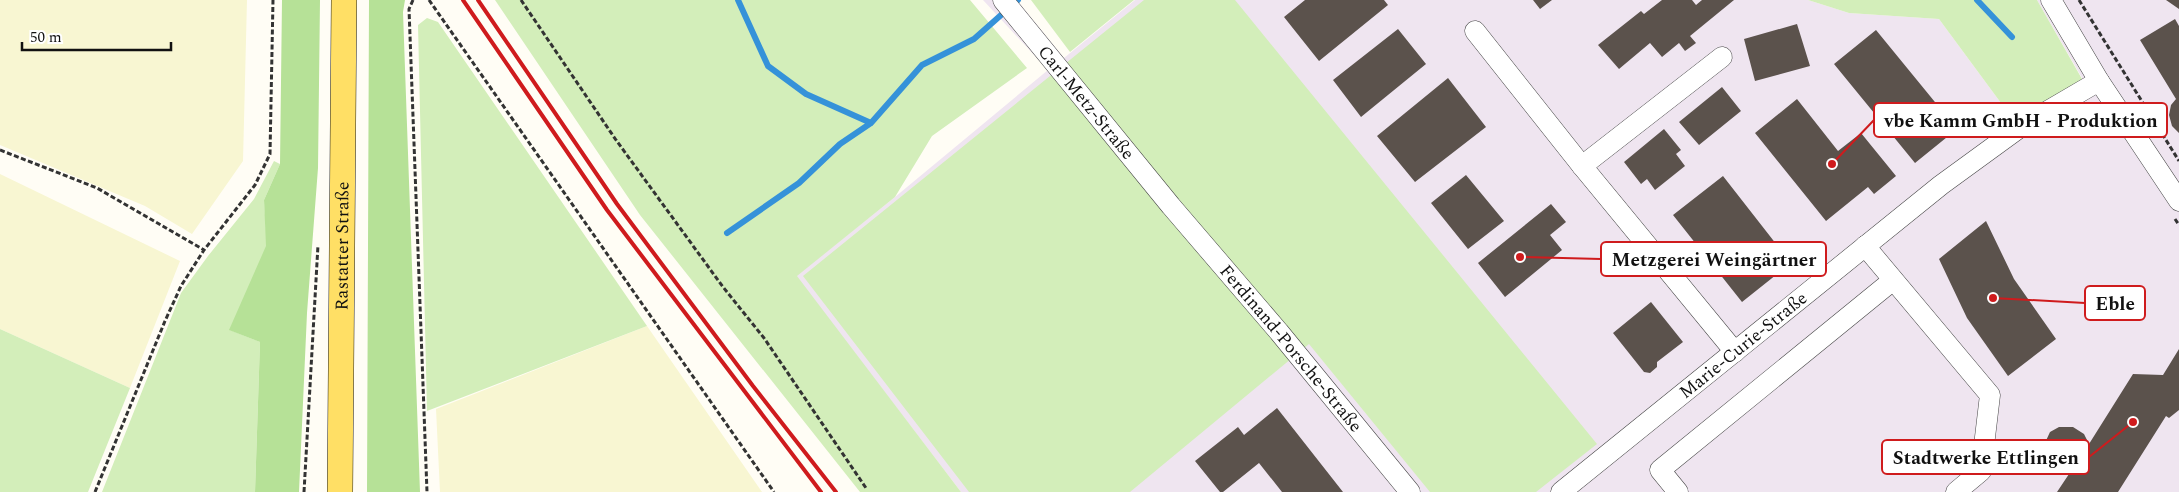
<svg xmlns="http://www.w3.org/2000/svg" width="2179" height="492" font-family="Spectral,serif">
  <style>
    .industrial { fill: #efe5f0 }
    .farmland { fill: #f8f6d2 }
    .green { fill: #d3eeba }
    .forest { fill: #b6e197 }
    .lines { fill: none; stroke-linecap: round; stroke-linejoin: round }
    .stream { stroke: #3592d9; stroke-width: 6 }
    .building { fill: #5b524c }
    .minor-casing { stroke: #444; stroke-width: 21 }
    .major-casing { stroke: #222; stroke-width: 26 }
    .path { stroke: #333; stroke-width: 3; stroke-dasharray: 5 2.5; stroke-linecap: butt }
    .minor { stroke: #fff; stroke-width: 20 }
    .major { stroke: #ffdf65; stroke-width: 25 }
    .rail { stroke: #cf1b1d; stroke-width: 4 }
    .labels { text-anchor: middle; stroke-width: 5; stroke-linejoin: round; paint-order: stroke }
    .street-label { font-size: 18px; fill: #111; stroke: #fff }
    .leader { fill: none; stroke: #cf1b1d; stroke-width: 2 }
    .callout-dot { fill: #cf1b1d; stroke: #fff; stroke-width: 2 }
    .callout { fill: #fff; stroke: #cf1b1d; stroke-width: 2 }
    .callout-label { font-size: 19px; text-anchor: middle; font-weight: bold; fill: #111 }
  </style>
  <rect width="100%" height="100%" fill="#fffdf5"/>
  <path class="industrial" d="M 983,0 L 1017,0 L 1064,58 L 1135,0 L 1808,0 L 1849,13 L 1939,19 L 2015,122 L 2082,78 L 2037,0 L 2179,0 L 2179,492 L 961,492 L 796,276 L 895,197 L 1048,70 Z"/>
  <path class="farmland" d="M 0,0 L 247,0 L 243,161 L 192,234 L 145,206 L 0,145 Z
    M 0,174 L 180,261 L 130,388 L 0,329 Z
    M 647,326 L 762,492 L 440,492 L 436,409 Z"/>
  <path class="green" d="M 495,0 L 970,0 L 1027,68 L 932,136 L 895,197 L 797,276 L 961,492 L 860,492 L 640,215 Z
    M 1031,0 L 1134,0 L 1070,52 Z
    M 1144,0 L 1235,0 L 1597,444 L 1536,492 L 1430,492 L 1309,344 L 1130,492 L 969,492 L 803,276 Z
    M 1808,0 L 2037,0 L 2082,79 L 2015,122 L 1939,19 L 1849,13 Z
    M 427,18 L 438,22 L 647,326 L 427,411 L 418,25 Z
    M 274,161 L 280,164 L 264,200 L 267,246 L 230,330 L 260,342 L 255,492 L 102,492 L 181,293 L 208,256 L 254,199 Z
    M 0,329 L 130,388 L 88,492 L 0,492 Z"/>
  <path class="forest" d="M 282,0 L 320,0 L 318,168 L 307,313 L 299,492 L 255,492 L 260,342 L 229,330 L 266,246 L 264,200 L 280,164 Z
    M 369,0 L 405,0 L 403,12 L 420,492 L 367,492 Z"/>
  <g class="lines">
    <path class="stream" d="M 738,0 L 768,66 L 806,94 L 871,123
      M 1977,0 L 2012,37
      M 727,233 L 799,183 L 840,144 L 871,123 L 922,65 L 974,39 L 1018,0"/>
  </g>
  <path class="building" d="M 1305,0 L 1384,0 L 1388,5 L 1319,61 L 1284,17 Z
    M 1533,0 L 1552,0 L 1540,9 Z
    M 1662,0 L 1692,0 L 1696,5 L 1702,0 L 1734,0 L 1690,36 L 1696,43 L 1685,51 L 1679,43 L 1662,57 L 1650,43 L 1619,69 L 1598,45 L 1641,11 L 1644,14 Z
    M 2166,0 L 2179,0 L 2179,9 Z
    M 2175,19 L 2179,26 L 2179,133 L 2172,126 L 2169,115 L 2171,105 L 2176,99 L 2140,40 Z
    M 1797,24 L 1810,66 L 1755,81 L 1744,39 Z
    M 1398,29 L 1426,64 L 1361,117 L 1333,80 Z
    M 1876,30 L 1957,129 L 1915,163 L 1834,64 Z
    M 1448,78 L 1486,127 L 1415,182 L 1377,136 Z
    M 1722,87 L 1741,111 L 1699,145 L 1679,122 Z
    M 1797,99 L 1838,151 L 1861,133 L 1896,176 L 1874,194 L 1868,187 L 1826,221 L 1755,133 Z
    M 1664,129 L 1681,150 L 1676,154 L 1685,166 L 1655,190 L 1647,179 L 1641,184 L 1624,162 Z
    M 1466,175 L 1504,221 L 1468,249 L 1431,203 Z
    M 1723,176 L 1791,263 L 1742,302 L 1673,215 Z
    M 1551,204 L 1566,222 L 1550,235 L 1562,250 L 1505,297 L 1478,263 Z
    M 1986,221 L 2014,279 L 2056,339 L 2008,376 L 1967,318 L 1939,259 Z
    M 1651,302 L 1683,342 L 1657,362 L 1657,367 L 1650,373 L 1644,372 L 1613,333 Z
    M 2179,349 L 2179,410 L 2169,418 L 2166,416 L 2118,492 L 2057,492 L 2071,471 L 2059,470 L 2046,459 L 2044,445 L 2050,432 L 2059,427 L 2073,427 L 2084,434 L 2089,444 L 2133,374 L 2163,375 Z
    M 1277,408 L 1343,492 L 1282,492 L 1259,463 L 1223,492 L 1220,492 L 1195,461 L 1238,427 L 1244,435 Z"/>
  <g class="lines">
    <defs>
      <g id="minor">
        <path id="s1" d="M 1003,0 L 1171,206 L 1279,332 L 1410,492"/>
        <path d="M 2051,0 L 2099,81 L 2179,201"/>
        <path d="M 1475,31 L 1582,166 L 1735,352"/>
        <path d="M 1582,166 L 1722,57"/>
        <path d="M 1865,246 L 1990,395 L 1981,471 L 1956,492"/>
        <path id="s2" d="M 1561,492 L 1941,185 L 2022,126 L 2099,81"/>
        <path d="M 1678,492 L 1660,470 L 1892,281"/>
      </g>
      <g id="major">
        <path id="s3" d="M 340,492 L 344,0"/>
      </g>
    </defs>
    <use href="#minor" class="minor-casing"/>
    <use href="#major" class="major-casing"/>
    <path class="path" d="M 413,0 L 409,9 L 427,492
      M 429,0 L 774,492
      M 521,0 L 616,140 L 723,287 L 764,338 L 866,488
      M 2079,0 L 2179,161
      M 0,150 L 97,188 L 204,250
      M 2175,219 L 2179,225
      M 95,492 L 165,321 L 181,286 L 204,250 L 255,185 L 270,154 L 273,0
      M 304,492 L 318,245"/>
    <use href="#minor" class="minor"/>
    <use href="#major" class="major"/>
    <path class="rail" d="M 463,0 L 607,210 L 821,492
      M 478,0 L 617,204 L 753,386 L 836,492"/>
  </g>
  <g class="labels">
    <g class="street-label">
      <text dy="6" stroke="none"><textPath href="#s1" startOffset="132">Carl-Metz-Straße</textPath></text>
      <text dy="6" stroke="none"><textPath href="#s3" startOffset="246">Rastatter Straße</textPath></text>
      <text dy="6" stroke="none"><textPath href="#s2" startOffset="234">Marie-Curie-Straße</textPath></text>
      <text dy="6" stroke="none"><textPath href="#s1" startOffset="452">Ferdinand-Porsche-Straße</textPath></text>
    </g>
  </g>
  <path class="leader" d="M1832 164L1874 120M1520 257L1601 259M1993 298L2085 303M2133 422L2089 457"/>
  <g class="callout-dot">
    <circle cx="1832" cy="164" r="5"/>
    <circle cx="1520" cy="257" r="5"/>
    <circle cx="1993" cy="298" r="5"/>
    <circle cx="2133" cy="422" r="5"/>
  </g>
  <g class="callout">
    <rect x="1874" y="103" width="293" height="34" rx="5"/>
    <rect x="1601" y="242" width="225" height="34" rx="5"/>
    <rect x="2085" y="286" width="60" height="34" rx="5"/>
    <rect x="1882" y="440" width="207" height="34" rx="5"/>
  </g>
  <g class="callout-label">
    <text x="2021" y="127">vbe Kamm GmbH - Produktion</text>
    <text x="1714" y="266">Metzgerei Weingärtner</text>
    <text x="2115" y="310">Eble</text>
    <text x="1986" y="464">Stadtwerke Ettlingen</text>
  </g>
  <path d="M22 42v8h149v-8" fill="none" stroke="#111111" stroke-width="2.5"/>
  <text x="30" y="42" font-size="15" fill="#111111" stroke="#ffffff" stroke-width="4" paint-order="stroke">50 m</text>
</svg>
